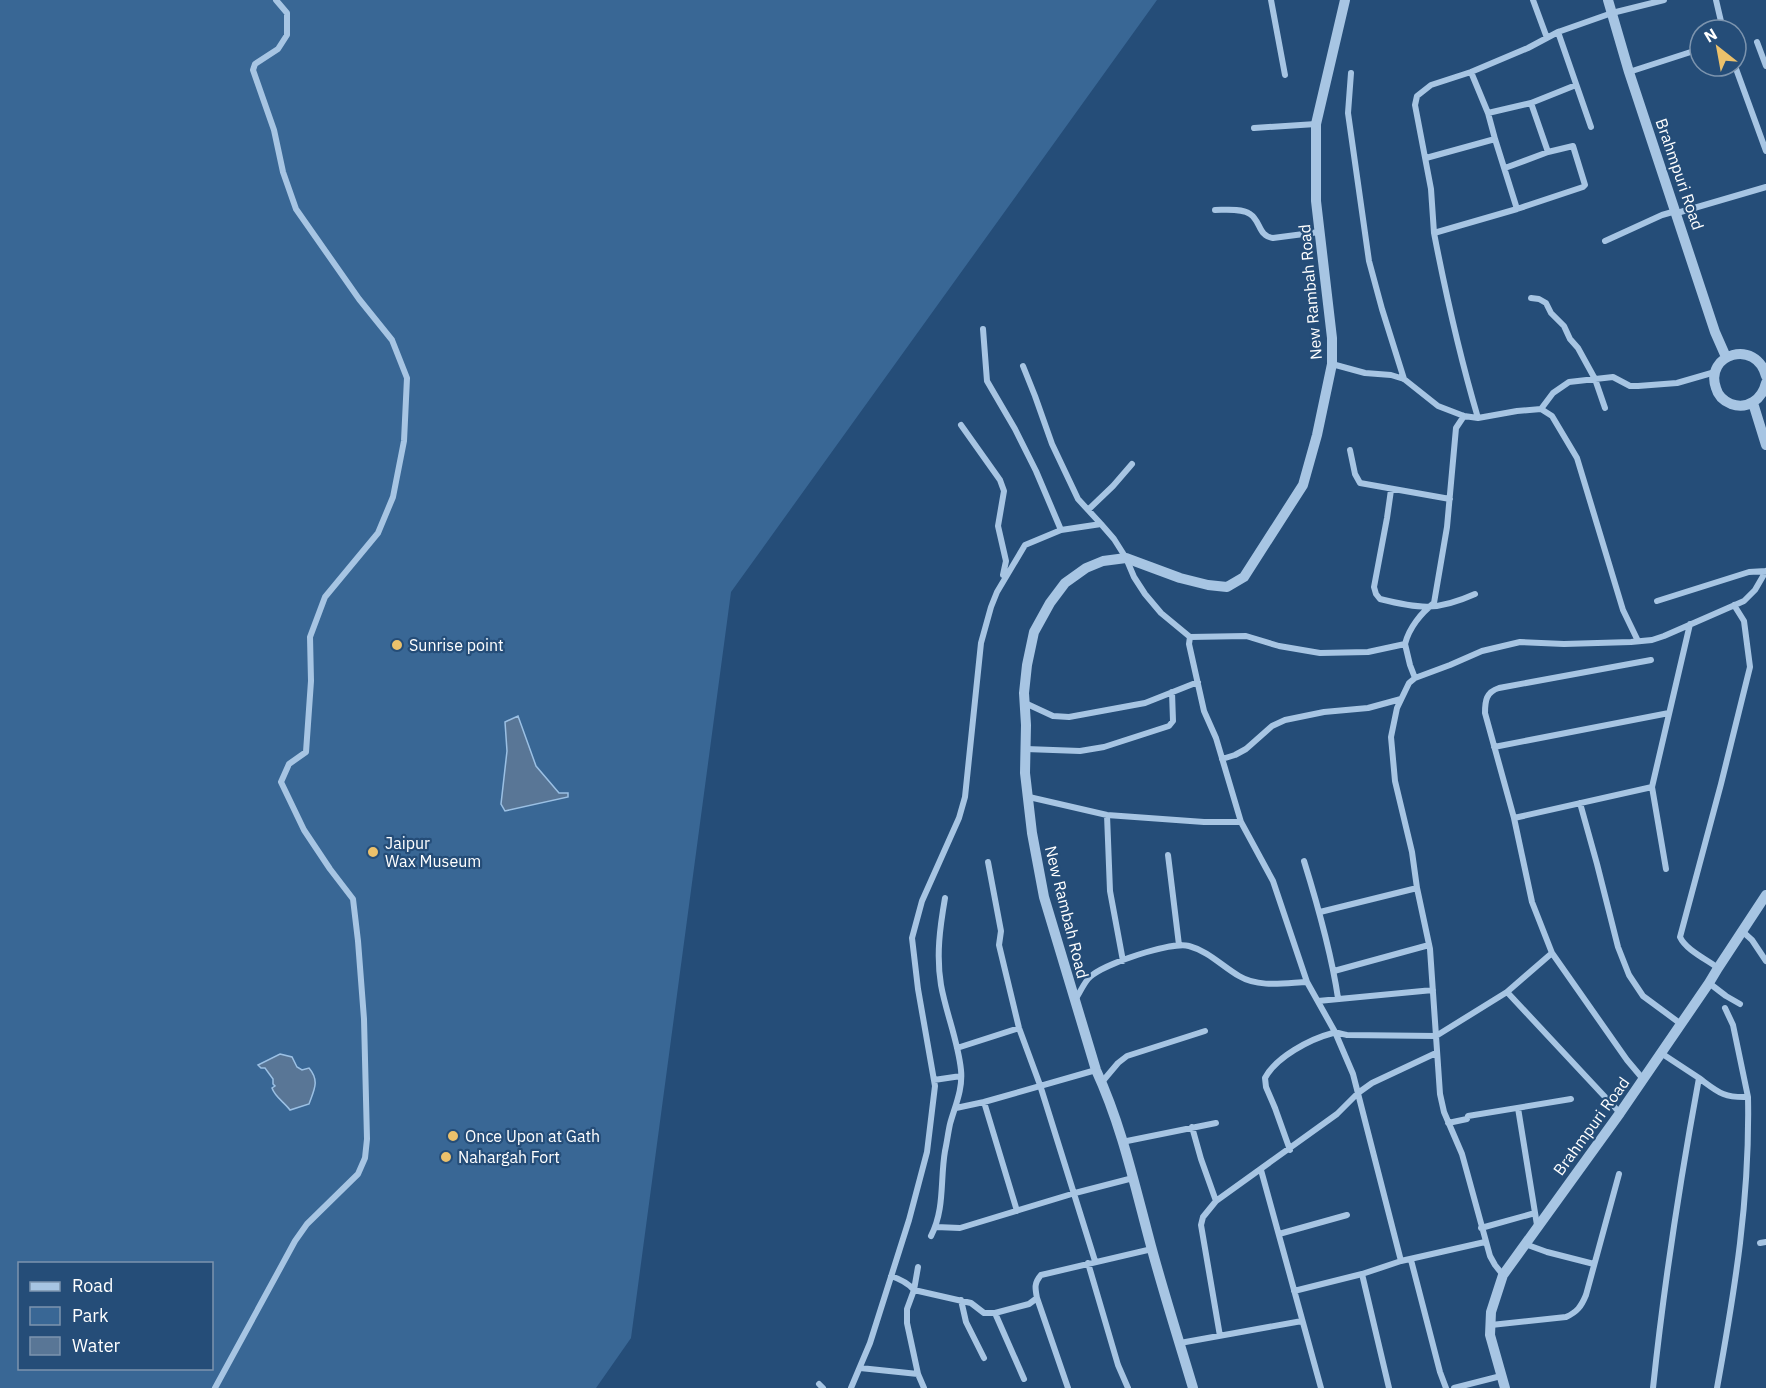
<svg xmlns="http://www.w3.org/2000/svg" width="1766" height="1388" font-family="'IBM Plex Sans',sans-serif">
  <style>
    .green { fill: #396795; fill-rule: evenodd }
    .water { fill: #597696; stroke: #9bc0e4; stroke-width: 1.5 }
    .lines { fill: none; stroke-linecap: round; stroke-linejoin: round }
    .minor { stroke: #a7c5e3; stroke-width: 6 }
    .tertiary { stroke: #a7c5e3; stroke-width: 10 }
    .poi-dot { fill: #ecc16b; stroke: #254d78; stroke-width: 2 }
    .labels { text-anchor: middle; stroke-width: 4.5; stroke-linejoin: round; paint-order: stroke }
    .street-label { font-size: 16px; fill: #fff; stroke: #254d78 }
    .poi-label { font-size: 16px; fill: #fff; stroke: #254d78; text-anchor: start }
  </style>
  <rect width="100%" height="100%" fill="#254d78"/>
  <path class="green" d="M 0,0 L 1157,0 L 731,592 L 631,1338 L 596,1388 L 0,1388 ZM 20,1264 L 212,1264 L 212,1368 L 20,1368 Z"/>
  <path class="water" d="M 518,716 L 536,766 L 559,793 L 568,793 L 568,797 L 505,811 L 501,804 L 507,751 L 505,722 Z
    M 280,1054 L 292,1057 L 297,1067 L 302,1070 L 309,1068 C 320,1081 314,1090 309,1104 L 290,1110 C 284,1102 275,1097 272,1088 L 275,1086 L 273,1084 L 273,1079 L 265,1068 L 261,1068 L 258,1065 Z"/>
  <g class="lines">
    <path class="minor" d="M 1271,0 L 1285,75
      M 1533,0 L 1547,38
      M 1716,0 L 1723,30
      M 1757,42 L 1766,66
      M 1735,66 L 1766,151
      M 1471,72 L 1488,113
      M 1629,72 L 1700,49
      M 1351,73 L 1348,113 L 1369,261 L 1382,309 L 1404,379
      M 1591,127 L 1558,32 L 1612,13 L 1664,0
      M 1254,128 L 1316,124
      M 1495,139 L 1488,113 L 1531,103
      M 1548,152 L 1531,103 L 1576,85
      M 1426,158 L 1495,139 L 1517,209
      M 1215,210 C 1225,210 1241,208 1250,214 C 1261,221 1258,236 1273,238 L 1319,232
      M 1677,213 L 1766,187
      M 1434,233 L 1431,189 L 1415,105 L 1417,96 L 1431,85 L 1471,72 L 1528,48 L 1558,32
      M 1605,241 L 1662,215 L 1676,211
      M 1531,298 L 1539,299 L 1546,303 L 1551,313 L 1564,326 L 1570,339 L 1578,348 L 1595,379 L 1605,408
      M 983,329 L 987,381 L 1015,429 L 1036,471 L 1061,530
      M 1332,364 L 1365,373 L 1391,375 L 1404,379 L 1438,406 L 1464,416 L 1478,418 L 1517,411 L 1541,409 L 1552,416 L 1577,458 L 1623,610 L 1638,641
      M 1023,366 L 1035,396 L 1052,444 L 1078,499 L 1101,524
      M 1541,409 L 1553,393 L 1569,382 L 1613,377 L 1630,386 L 1638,386 L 1677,383 L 1715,372
      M 1478,418 C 1460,357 1446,295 1434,233 L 1517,209 L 1583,187 L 1585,185 L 1573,146 L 1548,152 L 1505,168
      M 961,425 L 1000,480 L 1004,491 L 998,526 L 1006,561 L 1003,575
      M 1350,450 L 1355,474 L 1360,483 L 1450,499
      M 1391,490 L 1387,518 L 1374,587 L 1376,594 L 1380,599 C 1420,609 1437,611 1475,594
      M 1088,510 L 1113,486 L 1132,464
      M 1657,601 L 1749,572 L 1766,571
      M 1190,637 L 1189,644 L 1204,711 L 1216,738 L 1241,822
      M 1405,644 L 1410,665 L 1415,678
      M 1025,703 L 1053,716 L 1069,717 L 1145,703 L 1198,682
      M 1494,747 L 1669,713
      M 1026,749 L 1080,751 L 1104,747 L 1169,726 L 1173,721 L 1172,692
      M 1222,759 L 1235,755 L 1246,749 L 1272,726 L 1285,720 L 1324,712 L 1368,708 L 1401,699
      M 1029,797 L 1107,815 L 1204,822 L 1241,822 L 1273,881 L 1307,982 L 1335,1032 L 1353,1074 L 1401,1261
      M 1580,803 L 1597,864 L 1618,947 L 1629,975 L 1643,996 L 1681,1024
      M 1107,815 L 1110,891 L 1123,961
      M 1514,818 L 1652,787
      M 1168,855 L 1179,945
      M 1304,861 C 1318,906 1331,951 1338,998
      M 988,862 L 1001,931 L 999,945 L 1019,1028 L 1040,1085 L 1095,1261
      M 1666,869 L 1652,787 L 1690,624
      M 1320,912 L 1417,888
      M 1742,931 L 1752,940 L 1766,961
      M 1552,953 L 1627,1060 L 1643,1079
      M 1718,968 C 1706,959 1686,950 1680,937 L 1721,784 L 1750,667 L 1744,621 L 1734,605
      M 1334,971 L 1429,945
      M 1709,983 L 1726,996 L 1740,1004
      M 1507,992 L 1620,1113
      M 1075,1000 C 1080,993 1084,982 1090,977 C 1103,964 1172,941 1189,946 C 1208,951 1222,966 1239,976 C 1259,988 1285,983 1307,982
      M 1318,1001 L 1433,990
      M 957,1048 L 1019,1028
      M 1699,1078 C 1718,1092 1723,1098 1748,1097 L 1733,1025 L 1725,1008
      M 934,1080 L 961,1076
      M 1102,1082 L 1118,1063 L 1127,1056 L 1205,1031
      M 956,1108 L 984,1102
      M 1518,1108 L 1537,1225
      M 1448,1123 L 1467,1119 L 1468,1116 L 1571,1099
      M 1192,1127 L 1201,1159 L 1216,1201
      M 1122,1142 L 1216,1123
      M 1290,1150 L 1275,1108 L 1266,1087 L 1265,1078 C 1276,1057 1310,1039 1333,1033 C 1337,1032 1342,1034 1347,1035 L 1436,1036 L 1507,992 L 1552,953 L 1532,902 L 1514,818 L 1485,713 C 1485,701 1486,692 1499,688 L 1651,660
      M 1261,1170 L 1321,1388
      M 1017,1211 L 984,1102 L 1096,1070
      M 936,1227 L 960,1228 L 1075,1193 L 1133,1178
      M 1481,1228 L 1535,1213
      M 1279,1234 L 1347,1215
      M 931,1236 C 945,1209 940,1180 945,1151 C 947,1142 948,1133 950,1124 C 955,1106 963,1089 961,1070 C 958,1041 946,1013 941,985 C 936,955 940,927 945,898
      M 1760,1243 L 1766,1242
      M 1525,1244 L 1547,1252 L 1594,1264
      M 1411,1260 L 1440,1372 L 1446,1388
      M 1088,1263 L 1118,1365 L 1128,1388
      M 918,1267 L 914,1290 L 907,1309 L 907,1323 L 918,1374 L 924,1388
      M 1362,1274 L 1389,1388
      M 1503,1275 L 1495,1265 L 1490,1256 L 1462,1154 L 1444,1112 L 1440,1094 L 1430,949 L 1417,888 L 1412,852 L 1395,781 L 1391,737 L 1397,708 L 1409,683 L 1415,678 L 1450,665 L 1482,651 L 1520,642 L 1564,644 L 1631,642 L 1652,640 L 1664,636 L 1744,601 L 1755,590 L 1766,571
      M 891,1276 C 900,1279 908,1283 914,1290 L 971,1303 L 984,1313 L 995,1313 L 1029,1304 L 1037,1298
      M 1294,1291 L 1362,1274 L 1401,1261 L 1485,1242
      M 961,1300 L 966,1322 L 984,1358
      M 995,1313 L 1024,1379
      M 1491,1325 L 1566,1317 C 1577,1312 1581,1307 1586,1295 L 1619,1174
      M 1220,1336 L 1201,1225 L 1203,1217 L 1216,1201 L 1337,1114 L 1358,1093 L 1372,1083 L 1436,1053
      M 1180,1343 L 1302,1321
      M 860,1368 L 918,1374
      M 819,1384 L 823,1388
      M 215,1388 L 295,1241 L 307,1224 L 358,1174 L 365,1158 L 367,1139 L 364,1019 L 358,941 L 353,899 L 330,869 L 304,830 L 281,782 L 289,764 L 306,752 L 311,681 L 310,637 L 325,597 L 378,533 L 393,497 L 404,441 L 407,378 L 392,340 L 359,299 L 296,209 L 283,172 L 274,130 L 253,70 L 255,64 L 278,49 L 287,35 L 287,13 L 276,0
      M 851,1388 L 870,1343 L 909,1220 L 927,1152 L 935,1086 L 918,989 L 912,938 L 922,901 L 959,818 L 965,797 L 981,643 L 991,607 L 997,592 L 1025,545 L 1061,530 L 1101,524 L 1114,539 L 1126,558 L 1134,577 L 1145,594 L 1161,613 L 1190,637 L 1246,636 L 1279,646 L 1320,653 L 1368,652 L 1405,644 C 1409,628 1421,613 1434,603 L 1447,527 L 1456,428 L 1464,416
      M 1068,1388 L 1037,1298 C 1035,1288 1034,1283 1041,1275 L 1152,1249
      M 1454,1388 L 1501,1376
      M 1653,1388 C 1664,1284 1680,1181 1699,1078 L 1661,1053
      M 1717,1388 C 1735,1289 1750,1198 1748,1097"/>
    <path class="tertiary" d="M 1608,0 L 1629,72 L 1715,332 L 1726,357
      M 1766,376 C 1756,338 1704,354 1716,388 C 1718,396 1724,401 1731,404 C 1748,410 1762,399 1766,383
      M 1753,403 L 1766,445
      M 1193,1388 C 1179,1341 1164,1294 1151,1246 C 1135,1187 1122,1126 1096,1070 L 1044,897 L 1032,833 L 1025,773 L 1026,725 L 1024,693 L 1027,665 L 1034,632 L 1050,603 L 1065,583 L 1086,568 L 1103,561 L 1126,558 L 1180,578 L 1208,585 L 1227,587 L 1244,577 L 1303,485 L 1317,435 L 1332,364 L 1332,338 L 1316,201 L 1316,124 L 1345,0
      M 1505,1388 L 1490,1335 L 1491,1312 L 1503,1275 L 1620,1113 L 1709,983 L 1718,968 L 1766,895"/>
  </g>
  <g class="poi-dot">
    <circle cx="397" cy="645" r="6"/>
    <circle cx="373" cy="852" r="6"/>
    <circle cx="453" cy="1136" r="6"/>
    <circle cx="446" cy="1157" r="6"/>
  </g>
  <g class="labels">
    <g class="street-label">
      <text transform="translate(1680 174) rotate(71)" y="6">Brahmpuri Road</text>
      <text transform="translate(1310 292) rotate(-95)" y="6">New Rambah Road</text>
      <text transform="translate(1067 912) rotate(76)" y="6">New Rambah Road</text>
      <text transform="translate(1591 1126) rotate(-54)" y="6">Brahmpuri Road</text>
    </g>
    <g class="poi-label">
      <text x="409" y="651">Sunrise point</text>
      <text x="385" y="849">Jaipur<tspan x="385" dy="18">Wax Museum</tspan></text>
      <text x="465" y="1142">Once Upon at Gath</text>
      <text x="458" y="1163">Nahargah Fort</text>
    </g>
  </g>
  <rect x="18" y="1262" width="195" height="108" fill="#254d78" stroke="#7c94ae" stroke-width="1.5"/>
  <rect x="30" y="1282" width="30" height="9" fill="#a7c5e3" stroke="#7c94ae" stroke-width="1.5"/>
  <text x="72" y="1292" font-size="18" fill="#ffffff">Road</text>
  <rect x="30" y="1307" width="30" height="18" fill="#396795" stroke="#7c94ae" stroke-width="1.5"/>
  <text x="72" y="1322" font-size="18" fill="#ffffff">Park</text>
  <rect x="30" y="1337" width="30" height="18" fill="#597696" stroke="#7c94ae" stroke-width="1.5"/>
  <text x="72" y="1352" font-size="18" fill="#ffffff">Water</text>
  <g transform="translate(1718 48) rotate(329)"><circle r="28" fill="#254d78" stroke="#7c94ae" stroke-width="1.5"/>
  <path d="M0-4.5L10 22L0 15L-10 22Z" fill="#ecc16b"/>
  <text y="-9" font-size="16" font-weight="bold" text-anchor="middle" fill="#ffffff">N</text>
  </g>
</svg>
